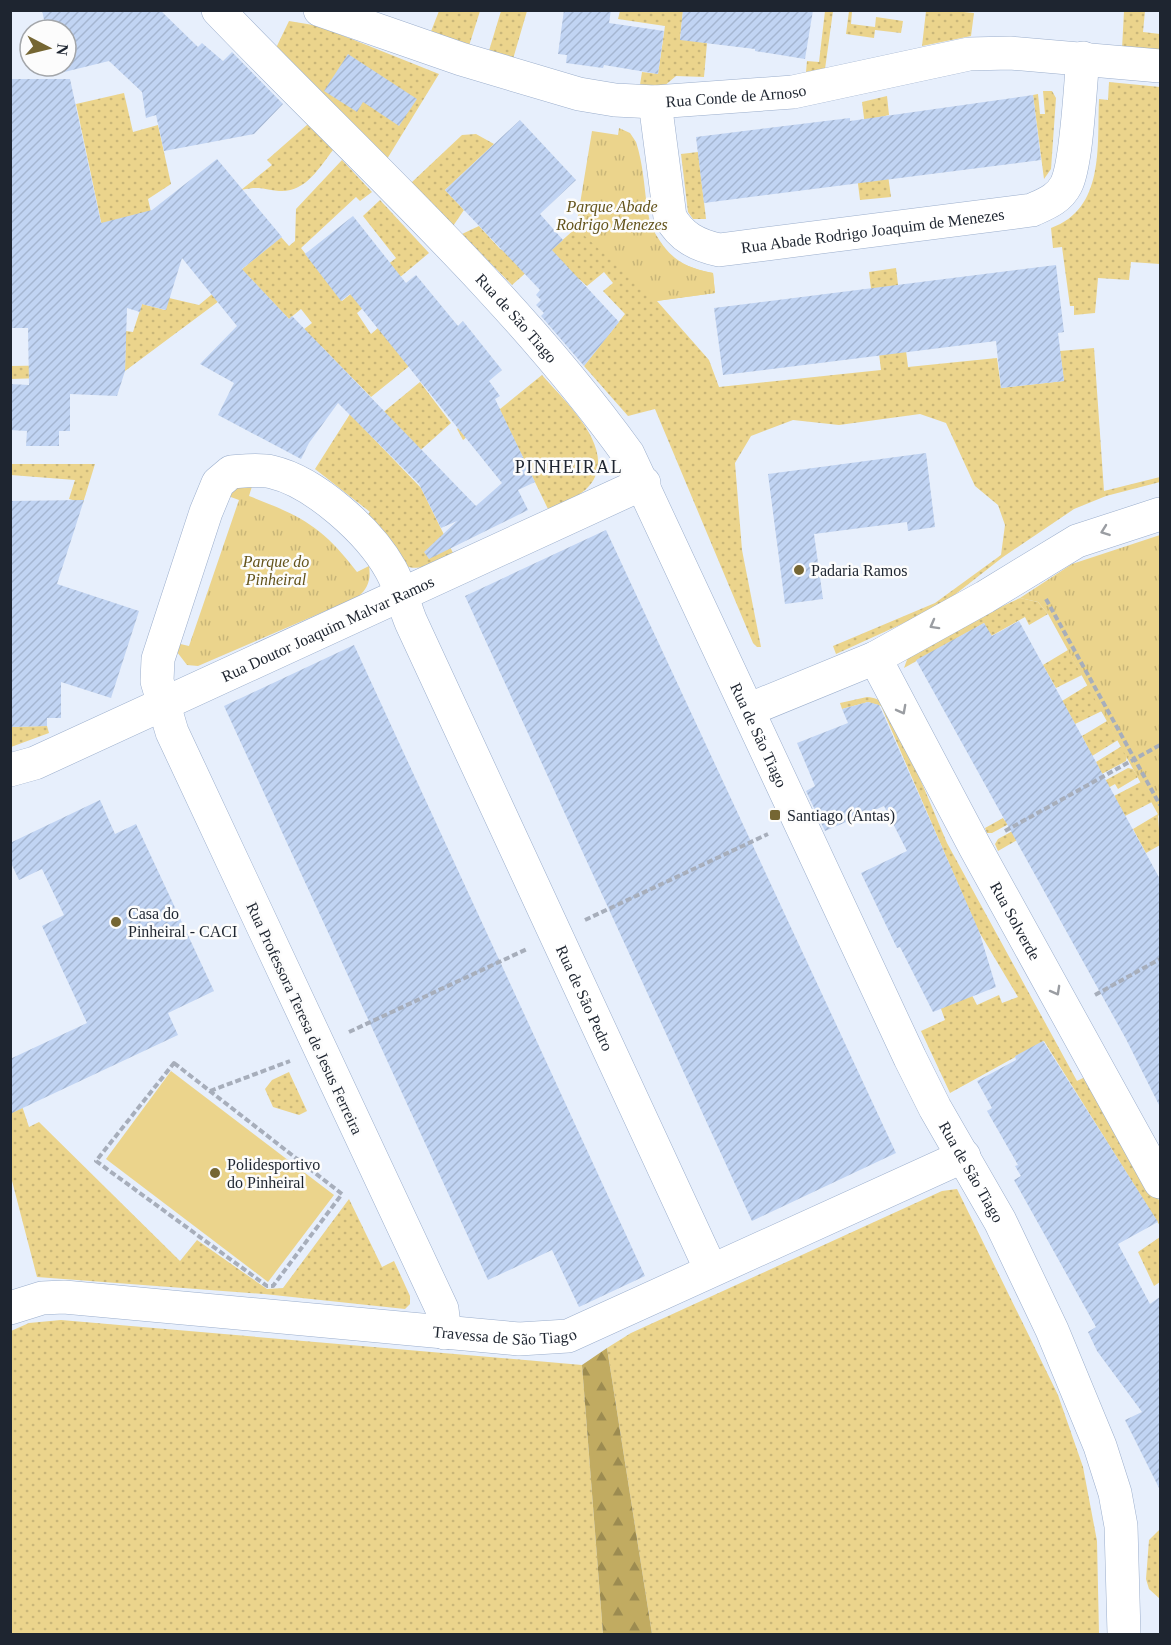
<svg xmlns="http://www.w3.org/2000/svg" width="1171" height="1645" font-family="'Times New Roman',serif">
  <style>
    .grass { fill: url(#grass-dots) }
    .forest { fill: url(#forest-firs) }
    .park { fill: url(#park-tufts) }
    .pitch { fill: #ebd48c }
    .building { fill: url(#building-hatch) }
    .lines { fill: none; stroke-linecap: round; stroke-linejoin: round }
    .minor-casing { stroke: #9baecc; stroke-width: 34 }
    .tertiary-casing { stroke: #9baecc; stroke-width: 34 }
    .secondary-casing { stroke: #9baecc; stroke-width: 34 }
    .path { stroke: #a7aebb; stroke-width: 4; stroke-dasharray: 6 3; stroke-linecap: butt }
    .minor { stroke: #fff; stroke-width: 33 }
    .tertiary { stroke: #fff; stroke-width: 33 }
    .secondary { stroke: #fff; stroke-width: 33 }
    .oneway { stroke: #9a9da2 }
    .poi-dot { fill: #756633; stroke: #fcfcfc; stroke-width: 2 }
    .labels { text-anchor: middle; stroke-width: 5; stroke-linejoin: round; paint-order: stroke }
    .street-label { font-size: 16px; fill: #1e2530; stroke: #fcfcfc }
    .park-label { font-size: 16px; font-style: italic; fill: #63531b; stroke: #fcfcfc }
    .poi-label { font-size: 16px; fill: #1e2530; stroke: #fcfcfc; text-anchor: start }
    .neighbourhood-label { font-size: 18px; letter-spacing: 1.5px; fill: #1e2530; stroke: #fcfcfc }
  </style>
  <defs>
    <pattern id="grass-dots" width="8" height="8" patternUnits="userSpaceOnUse" patternTransform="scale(1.5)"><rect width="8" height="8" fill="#ebd48c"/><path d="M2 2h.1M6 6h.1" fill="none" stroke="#c9b679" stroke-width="1.8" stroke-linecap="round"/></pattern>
    <pattern id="forest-firs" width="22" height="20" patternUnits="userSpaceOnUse" patternTransform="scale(1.5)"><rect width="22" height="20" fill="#c1ab61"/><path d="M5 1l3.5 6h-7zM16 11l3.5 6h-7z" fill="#9c8b50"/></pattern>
    <pattern id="park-tufts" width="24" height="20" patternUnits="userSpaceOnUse" patternTransform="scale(1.5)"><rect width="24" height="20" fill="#ebd48c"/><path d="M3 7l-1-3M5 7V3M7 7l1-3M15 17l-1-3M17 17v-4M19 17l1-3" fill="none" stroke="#c9b679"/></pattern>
    <pattern id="building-hatch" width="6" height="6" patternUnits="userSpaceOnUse" patternTransform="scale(1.5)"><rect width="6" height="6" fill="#c1d4f3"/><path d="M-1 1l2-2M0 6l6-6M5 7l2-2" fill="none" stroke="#a5b6d1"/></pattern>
  </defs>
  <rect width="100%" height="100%" fill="#e7effc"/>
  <path class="grass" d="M 439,11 L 480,11 L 468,49 L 428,39 Z
    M 501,11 L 527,11 L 513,59 L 488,54 Z
    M 620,11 L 683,11 L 680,39 L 707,43 L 704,77 L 676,76 L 663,87 L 640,85 L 642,72 L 658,74 L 665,26 L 618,19 Z
    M 825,11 L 833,11 L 825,69 L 806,72 L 807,61 L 819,62 Z
    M 849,11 L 852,11 L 851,24 L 875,27 L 876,17 L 903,21 L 901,33 L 875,30 L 874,38 L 846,34 Z
    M 954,11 L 974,13 L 971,36 L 922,46 L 926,11 Z
    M 1124,11 L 1145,11 L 1143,32 L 1160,34 L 1160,52 L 1122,49 Z
    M 289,21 L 319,26 L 439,74 L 387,159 L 276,48 Z
    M 1109,82 L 1160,87 L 1160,264 L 1131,262 L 1129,280 L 1098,278 L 1095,313 L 1074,315 L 1074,306 L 1070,306 L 1062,247 L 1053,248 L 1051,228 C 1105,209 1097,146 1099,99 L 1108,100 Z
    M 1043,91 L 1052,91 L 1056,98 L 1051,169 L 1044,179 L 1033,95 L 1038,94 L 1040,114 L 1045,114 Z
    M 124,93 L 133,132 L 158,125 L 171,184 L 148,199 L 158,243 L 106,245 L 76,104 Z
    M 887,96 L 889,115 L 880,117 L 891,197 L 860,200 L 851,128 L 865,126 L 862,102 Z
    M 308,124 L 333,150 C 319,168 305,193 279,191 C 260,189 261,186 241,190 L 272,165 L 267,160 Z
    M 476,134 L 494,144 L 445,190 L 464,210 L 453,226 L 411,183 L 462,135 Z
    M 698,152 L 706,219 L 693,219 L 688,212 L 681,154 Z
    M 342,160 L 372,192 L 360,201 L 356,197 L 301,248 L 342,301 L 396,258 L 363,216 L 380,200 L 429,253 L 357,313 L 371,334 L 378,328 L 418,359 L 371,397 L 321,346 L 300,364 L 282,346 L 312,323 L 301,309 L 289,319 L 250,278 L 125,371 L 126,331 L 133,332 L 142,304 L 165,310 L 169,298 L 199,305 L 281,237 L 289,246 L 295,241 L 296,209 Z
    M 647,219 C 665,252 675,266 713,273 L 715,293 L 657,301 L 709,360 L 719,387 L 881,370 L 869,272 L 896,268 L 908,367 L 997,358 L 1001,388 L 1064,381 L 1060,351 L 1094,348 L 1104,491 L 1160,477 L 1160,482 L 1106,496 L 1074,509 L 1003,557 L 939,607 L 836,654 L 833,646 L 935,603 L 1001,555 L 1005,525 L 998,505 L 975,486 L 946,423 L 920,414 L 839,425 L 793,420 L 751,436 L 735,463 L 742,550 L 761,647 L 757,647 L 753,643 L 655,409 L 628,416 L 584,366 L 625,314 L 603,291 L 613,283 L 604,272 L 587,286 L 579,279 L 565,294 L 548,253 L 576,228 L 582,233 Z
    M 479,226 L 501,250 L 523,229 L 546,255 L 512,285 L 462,234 Z
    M 73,365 L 73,377 L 11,379 L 10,366 Z
    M 542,375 C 564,401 620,450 589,486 C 580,497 560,503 548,509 L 500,410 L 463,440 L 457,429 L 493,401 L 500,409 Z
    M 420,382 L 451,423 L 415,455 L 380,415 Z
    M 350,414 L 421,488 L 454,555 C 442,560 423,571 409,567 C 396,562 374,530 364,519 L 370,512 L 315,469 Z
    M 10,464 L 95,464 L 83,503 L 69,499 L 75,480 L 11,475 Z
    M 1020,598 L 1038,602 L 1048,614 L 1029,625 L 1025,617 L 991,636 L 984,623 L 904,668 L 908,657 L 917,646 Z
    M 1068,650 L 1082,675 L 1056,688 L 1043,665 Z
    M 1088,685 L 1102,711 L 1075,724 L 1062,701 Z
    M 867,697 C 882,698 887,706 895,719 L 947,843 L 1077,1081 L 1087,1076 L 1160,1202 L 1160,1226 L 1044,1041 L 950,1093 L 921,1031 L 945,1020 L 940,1006 L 965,982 L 977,1005 L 999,995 L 1002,1003 L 1018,997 L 978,930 L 881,706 L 868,702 L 842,709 L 840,703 Z
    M 1107,721 L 1118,740 L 1092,756 L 1082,736 Z
    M 47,726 L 49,733 L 11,747 L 11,727 Z
    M 1122,746 L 1127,756 L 1126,761 L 992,833 L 987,833 L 985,828 L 1003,818 L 1005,821 L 1099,768 L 1096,762 Z
    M 1128,768 L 1133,769 L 1138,777 L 1118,789 L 1115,784 L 998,851 L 995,844 L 998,839 Z
    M 1141,782 L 1152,802 L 1125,816 L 1114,796 Z
    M 1158,814 L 1160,845 L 1146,853 L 1133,829 Z
    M 10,1070 L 29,1127 L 39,1122 L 180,1261 L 197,1240 L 267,1289 L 283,1288 L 349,1199 L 382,1267 L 394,1261 L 410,1296 L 410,1304 L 405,1309 L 264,1294 L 37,1277 L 11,1177 Z
    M 289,1072 L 307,1111 L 299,1115 L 273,1107 L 265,1089 L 272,1080 Z
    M 957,1189 L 1058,1395 L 1083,1467 L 1097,1541 L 1099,1634 L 652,1634 L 607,1348 L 631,1333 L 942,1191 Z
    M 1160,1237 L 1160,1282 L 1154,1286 L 1138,1252 Z
    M 61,1320 L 582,1365 L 603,1634 L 11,1634 L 11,1331 L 29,1323 Z
    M 1160,1529 L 1160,1599 L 1149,1589 L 1146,1579 L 1149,1540 Z"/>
  <path class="forest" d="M 607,1348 L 652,1634 L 603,1634 L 582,1365 Z"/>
  <path class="park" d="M 619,128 L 630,133 L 636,142 C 655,200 630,258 713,273 L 715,293 L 656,301 L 576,228 L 592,131 L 618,135 Z
    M 253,483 L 249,496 C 301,516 322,526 357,572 L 369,566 C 371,580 368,588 358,597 L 198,666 L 187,665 L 177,652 L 176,643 L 189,646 L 239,500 L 228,496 L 233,488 Z
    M 1160,535 L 1160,818 L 1048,614 L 1038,602 L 1020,598 L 1072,564 Z"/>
  <path class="pitch" d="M 171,1071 L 334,1195 L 268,1282 L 106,1159 Z"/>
  <path class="building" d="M 42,10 L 160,10 L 198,47 L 202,43 L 223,61 L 232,52 L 283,104 L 254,134 L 164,151 L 156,115 L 146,118 L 142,92 L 109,61 L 56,74 L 55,66 L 66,66 L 66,30 L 46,30 Z
    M 564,10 L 611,10 L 609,23 L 664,31 L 658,74 L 604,65 L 603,68 L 566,63 L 567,55 L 558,54 Z
    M 683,10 L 813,10 L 805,59 L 755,51 L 755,49 L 680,40 Z
    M 348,54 L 417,99 L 399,126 L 363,102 L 357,112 L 324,91 Z
    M 10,79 L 70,79 L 101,223 L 152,210 L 217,159 L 282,237 L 242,269 L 289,319 L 292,316 L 476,506 L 502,483 L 350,294 L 341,301 L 305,254 L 353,216 L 406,283 L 416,275 L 458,326 L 463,321 L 502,370 L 489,381 L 500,396 L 495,399 L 535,482 L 518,490 L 528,510 L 429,559 L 424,552 L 457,521 L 441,528 L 419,484 L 338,403 L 309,443 L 301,459 L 218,415 L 234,383 L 200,364 L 237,326 L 182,258 L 166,310 L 142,304 L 140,312 L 127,308 L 125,371 L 117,396 L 70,394 L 70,431 L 59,431 L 59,446 L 26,446 L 27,431 L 10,430 L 10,384 L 29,385 L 28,328 L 10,328 Z
    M 1033,95 L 1041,160 L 704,203 L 696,137 L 850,118 L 850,121 Z
    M 520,120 L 576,180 L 540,214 L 563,240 L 552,250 L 619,322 L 584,366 L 541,316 L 544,313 L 536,305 L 541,300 L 536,295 L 540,290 L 445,190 Z
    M 1056,265 L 1064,332 L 1058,333 L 1064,381 L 1001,388 L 996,341 L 723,375 L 714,308 Z
    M 926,453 L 935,527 L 908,531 L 907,522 L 814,534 L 823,599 L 785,604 L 768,474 Z
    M 84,500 L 57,584 L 139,611 L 111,698 L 61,682 L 61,718 L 47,718 L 47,726 L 10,727 L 10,501 Z
    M 606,530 L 896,1153 L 752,1221 L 465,596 Z
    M 1019,621 L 1161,881 L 1161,1109 L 1126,1039 L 916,660 L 984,623 L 992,636 Z
    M 354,645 L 645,1276 L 579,1307 L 552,1250 L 488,1280 L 224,706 Z
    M 868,702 L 879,705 L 885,718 L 979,931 L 996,987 L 933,1012 L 900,947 L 897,948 L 861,873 L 907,851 L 884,806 L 825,831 L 806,791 L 815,786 L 797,743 L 848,723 L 842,709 Z
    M 100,800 L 115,834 L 136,824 L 214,991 L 168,1013 L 178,1035 L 10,1114 L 10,1059 L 87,1023 L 42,926 L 64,915 L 42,869 L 19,880 L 10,861 L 10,843 Z
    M 1043,1041 L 1158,1222 L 1118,1244 L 1150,1304 L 1161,1296 L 1161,1492 L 1125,1420 L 1142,1412 L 1097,1351 L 1088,1332 L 1096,1327 L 1014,1180 L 1021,1176 L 1015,1166 L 1018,1165 L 987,1111 L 992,1108 L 977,1081 L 1016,1060 L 1015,1056 Z"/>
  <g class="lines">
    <defs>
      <g id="minor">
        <path id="s1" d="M 655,102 L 670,217 C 681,237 697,245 719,250 L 1032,210 C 1045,204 1059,199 1066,185 C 1077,164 1080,86 1083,58"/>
        <path id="s2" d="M 875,658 L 975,847 L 1160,1182"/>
        <path d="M 748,710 L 875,658 L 985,597 L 1077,541 L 1160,514"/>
        <path id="s3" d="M 10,770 L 35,763 L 644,483"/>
        <path id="s4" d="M 10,1308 L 42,1298 L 64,1297 L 519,1339 L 568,1336 L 964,1156"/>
        <path id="s5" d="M 445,1333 L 442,1309 L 172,732 L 157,681 L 158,659 L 206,512 L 218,483 L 231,472 C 244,471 259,469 272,472 C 315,482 370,532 391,570 C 400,586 404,605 411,622 L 711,1270"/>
      </g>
      <g id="tertiary">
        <path id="s6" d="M 320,10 L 461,59 L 579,94 L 615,100 L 655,102 L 793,92 L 969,54 L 1010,53 L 1160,66"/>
      </g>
      <g id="secondary">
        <path id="s7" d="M 218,10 C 357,155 510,291 628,454 L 910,1058 L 935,1108 L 1000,1221 L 1052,1330 L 1100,1446 L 1115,1493 L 1121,1526 L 1124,1634"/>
      </g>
    </defs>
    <use href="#minor" class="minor-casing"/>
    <use href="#tertiary" class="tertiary-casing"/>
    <use href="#secondary" class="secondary-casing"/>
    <path class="path" d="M 1046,599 L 1160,805
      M 1005,831 L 1160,745
      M 585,920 L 768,834
      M 1095,995 L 1160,959
      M 349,1032 L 527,949
      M 174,1063 L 342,1194 L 273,1286 L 267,1286 L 96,1161 Z
      M 210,1091 L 290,1061"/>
    <use href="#minor" class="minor"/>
    <use href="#tertiary" class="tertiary"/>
    <use href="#secondary" class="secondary"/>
  </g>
  <defs><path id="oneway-chevron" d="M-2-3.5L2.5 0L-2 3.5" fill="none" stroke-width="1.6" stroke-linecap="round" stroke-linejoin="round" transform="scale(1.5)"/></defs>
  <g class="oneway">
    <use href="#oneway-chevron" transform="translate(1105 531) rotate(160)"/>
    <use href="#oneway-chevron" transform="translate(934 625) rotate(151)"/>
    <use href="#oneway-chevron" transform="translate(902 710) rotate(62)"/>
    <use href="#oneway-chevron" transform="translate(1056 991) rotate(61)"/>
  </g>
  <g class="poi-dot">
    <circle cx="799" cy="570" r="6"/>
    <rect x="769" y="809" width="12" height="12" rx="3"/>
    <circle cx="116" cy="922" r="6"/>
    <circle cx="215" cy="1173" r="6"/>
  </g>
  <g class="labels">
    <g class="street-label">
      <text dy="6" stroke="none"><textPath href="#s6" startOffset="430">Rua Conde de Arnoso</textPath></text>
      <text dy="6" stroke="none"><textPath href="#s1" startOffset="332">Rua Abade Rodrigo Joaquim de Menezes</textPath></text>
      <text dy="6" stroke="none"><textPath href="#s7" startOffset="429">Rua de São Tiago</textPath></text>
      <text dy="6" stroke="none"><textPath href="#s3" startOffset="348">Rua Doutor Joaquim Malvar Ramos</textPath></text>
      <text dy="6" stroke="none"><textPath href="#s7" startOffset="915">Rua de São Tiago</textPath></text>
      <text dy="6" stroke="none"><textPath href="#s2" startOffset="298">Rua Solverde</textPath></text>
      <text dy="6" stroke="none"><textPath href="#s5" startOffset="1608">Rua de São Pedro</textPath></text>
      <text transform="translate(305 1018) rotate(65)" y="6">Rua Professora Teresa de Jesus Ferreira</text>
      <text dy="6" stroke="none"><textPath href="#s7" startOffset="1401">Rua de São Tiago</textPath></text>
      <text dy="6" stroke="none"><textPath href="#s4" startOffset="498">Travessa de São Tiago</textPath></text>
    </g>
    <g class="park-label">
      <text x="612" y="212">Parque Abade<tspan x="612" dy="18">Rodrigo Menezes</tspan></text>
      <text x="276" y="567">Parque do<tspan x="276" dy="18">Pinheiral</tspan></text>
    </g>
    <g class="poi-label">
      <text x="811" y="576">Padaria Ramos</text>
      <text x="787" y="821">Santiago (Antas)</text>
      <text x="128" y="919">Casa do<tspan x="128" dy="18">Pinheiral - CACI</tspan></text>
      <text x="227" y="1170">Polidesportivo<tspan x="227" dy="18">do Pinheiral</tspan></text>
    </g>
    <g class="neighbourhood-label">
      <text x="569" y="473">PINHEIRAL</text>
    </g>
  </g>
  <rect width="1171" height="1645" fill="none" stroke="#1e2530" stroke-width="24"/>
  <g transform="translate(48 48) rotate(97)"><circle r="28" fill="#fcfcfc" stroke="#a3a6aa" stroke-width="1.5"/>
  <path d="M0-4.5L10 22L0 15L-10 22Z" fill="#756633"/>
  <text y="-9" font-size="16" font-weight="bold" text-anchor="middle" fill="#1e2530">N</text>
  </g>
</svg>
